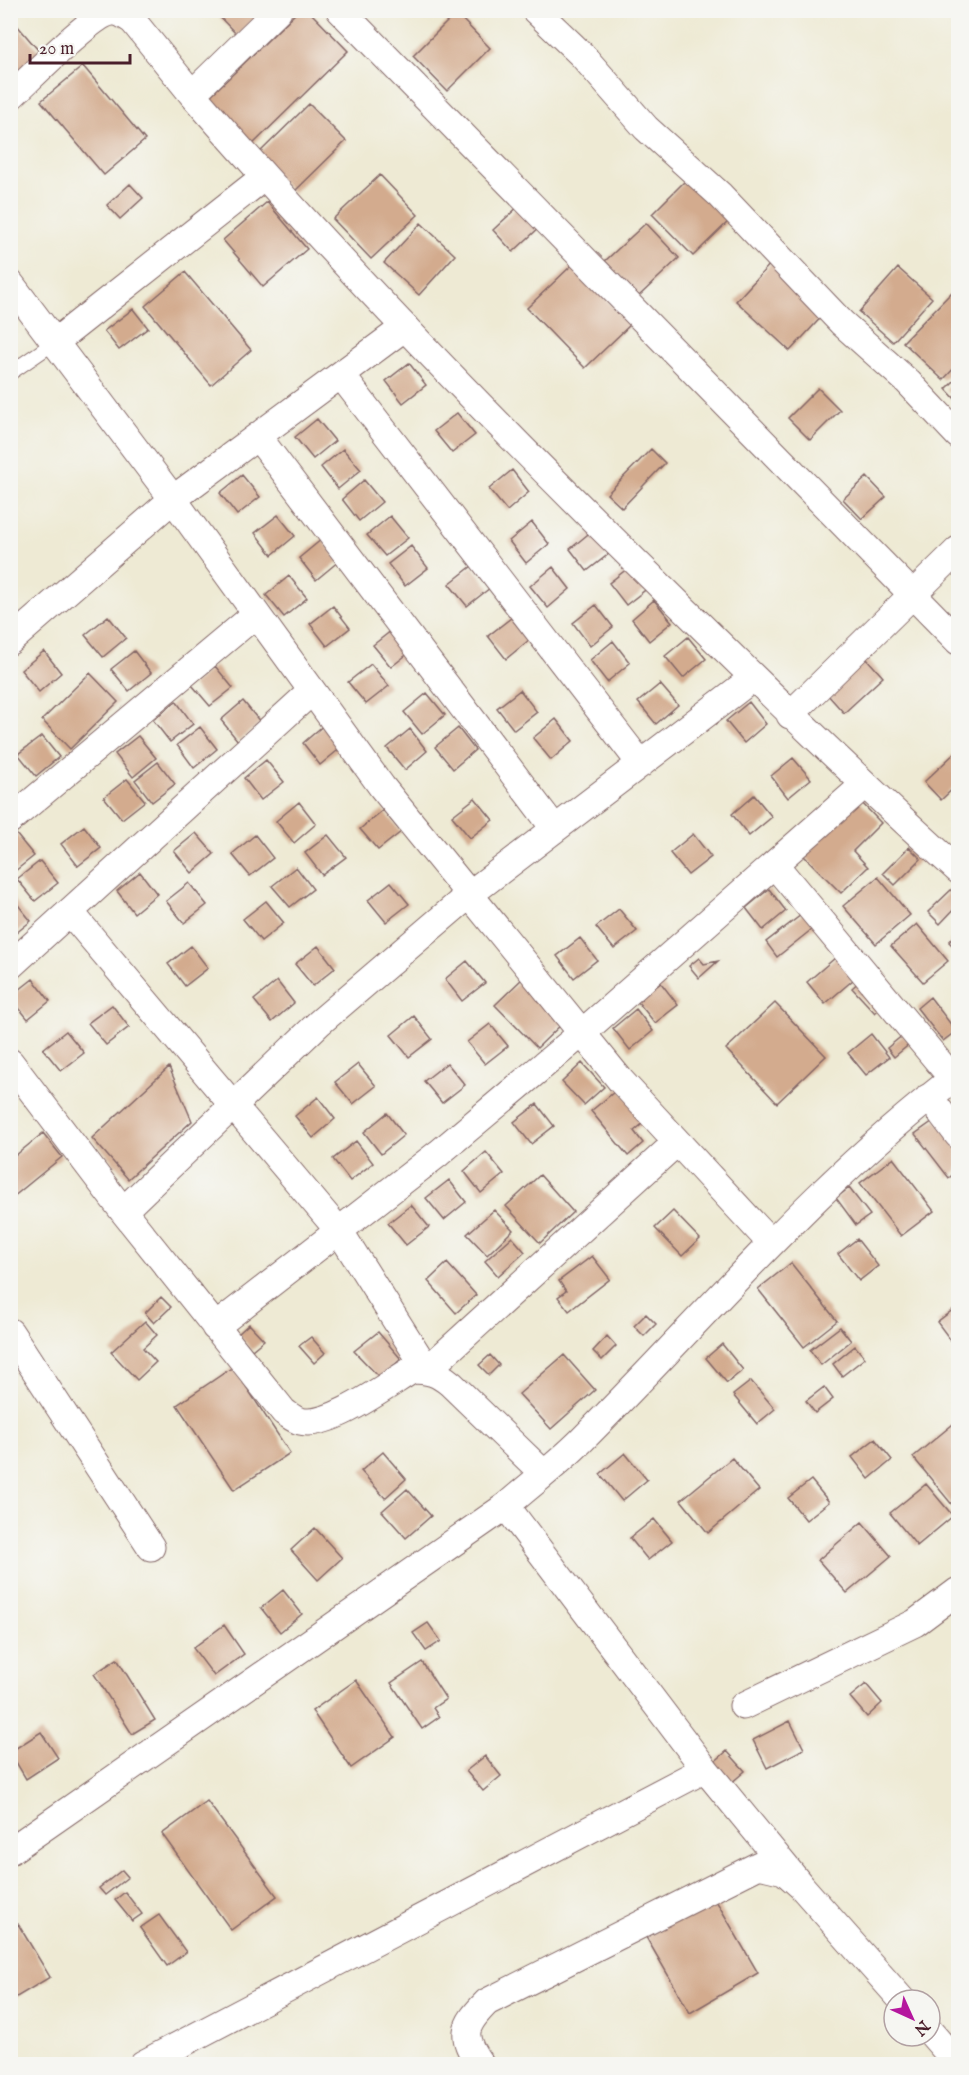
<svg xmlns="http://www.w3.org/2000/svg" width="969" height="2075" font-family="'IM FELL English',serif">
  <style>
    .building { fill: #d3ab8e }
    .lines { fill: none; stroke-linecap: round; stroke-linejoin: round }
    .service-casing { stroke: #836666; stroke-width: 16 }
    .minor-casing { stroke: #836666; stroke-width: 29 }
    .service { stroke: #fff; stroke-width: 14 }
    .minor { stroke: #fff; stroke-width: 27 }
  </style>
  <rect width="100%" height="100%" fill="#f6f6f2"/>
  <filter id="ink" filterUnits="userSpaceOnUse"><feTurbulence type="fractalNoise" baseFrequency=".0167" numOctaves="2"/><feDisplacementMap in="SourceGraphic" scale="12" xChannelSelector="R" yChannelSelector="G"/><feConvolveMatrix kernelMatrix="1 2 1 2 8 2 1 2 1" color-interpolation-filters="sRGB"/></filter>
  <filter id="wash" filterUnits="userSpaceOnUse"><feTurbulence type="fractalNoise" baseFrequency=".008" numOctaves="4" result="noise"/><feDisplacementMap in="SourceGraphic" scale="24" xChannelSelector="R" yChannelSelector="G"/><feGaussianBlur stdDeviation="1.35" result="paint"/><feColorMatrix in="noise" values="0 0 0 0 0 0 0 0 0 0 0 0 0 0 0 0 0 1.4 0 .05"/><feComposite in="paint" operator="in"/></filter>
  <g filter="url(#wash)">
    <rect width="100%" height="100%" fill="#eeead4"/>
    <g id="blocks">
      <path class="building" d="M 213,10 L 264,10 L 238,36 Z
        M 299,10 L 308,10 L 348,51 L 250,147 L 205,101 Z
        M 456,13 L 490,48 L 447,91 L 413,56 Z
        M 10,17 L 44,57 L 10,86 Z
        M 83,66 L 145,140 L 104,175 L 41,101 Z
        M 309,104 L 346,141 L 293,193 L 257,155 Z
        M 380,175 L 418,215 L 371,259 L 333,219 Z
        M 691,175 L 733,217 L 693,256 L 652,214 Z
        M 130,184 L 143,198 L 120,219 L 107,205 Z
        M 267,202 L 307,249 L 263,287 L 223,240 Z
        M 521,204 L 541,226 L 513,252 L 493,230 Z
        M 421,223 L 455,255 L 419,295 L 384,263 Z
        M 646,223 L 679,258 L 639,296 L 605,261 Z
        M 772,262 L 826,312 L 790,351 L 736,301 Z
        M 573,264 L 630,325 L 585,368 L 527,308 Z
        M 898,268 L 932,298 L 893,342 L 859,312 Z
        M 185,272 L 251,350 L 211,385 L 145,306 Z
        M 956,288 L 958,291 L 958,364 L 943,380 L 903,342 Z
        M 133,309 L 148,328 L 119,350 L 104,331 Z
        M 409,363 L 426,385 L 403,403 L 386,381 Z
        M 958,377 L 958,402 L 946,389 Z
        M 818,388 L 840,410 L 810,440 L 788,418 Z
        M 457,413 L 475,435 L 452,453 L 434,431 Z
        M 317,419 L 335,441 L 313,459 L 295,437 Z
        M 343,449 L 361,470 L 338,489 L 321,467 Z
        M 651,449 L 665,463 L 622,508 L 607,494 Z
        M 512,470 L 529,492 L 507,511 L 489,489 Z
        M 242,475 L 260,497 L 237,515 L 220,493 Z
        M 867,477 L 886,497 L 862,519 L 843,499 Z
        M 364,480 L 382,502 L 359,521 L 342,499 Z
        M 278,515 L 295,536 L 272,555 L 255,533 Z
        M 390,516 L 408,538 L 385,556 L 367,535 Z
        M 532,522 L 549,544 L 526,563 L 509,541 Z
        M 593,530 L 610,553 L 587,571 L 570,549 Z
        M 322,539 L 339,561 L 316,580 L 299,558 Z
        M 411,546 L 428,568 L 405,586 L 388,564 Z
        M 632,565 L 649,587 L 626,605 L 609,583 Z
        M 472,566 L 490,588 L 467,606 L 449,584 Z
        M 553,567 L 570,589 L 548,608 L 530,586 Z
        M 289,576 L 307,598 L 284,617 L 266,595 Z
        M 654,600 L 672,622 L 649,641 L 632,619 Z
        M 596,605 L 613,627 L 590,646 L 573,623 Z
        M 333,606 L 350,628 L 327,646 L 310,624 Z
        M 108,616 L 126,638 L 103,657 L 85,635 Z
        M 511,618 L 529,640 L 506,659 L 488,636 Z
        M 396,627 L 414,649 L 391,667 L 373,645 Z
        M 688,637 L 706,659 L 683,678 L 665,656 Z
        M 613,641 L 630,663 L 607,682 L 590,660 Z
        M 44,651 L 61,673 L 39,692 L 21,670 Z
        M 134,651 L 151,673 L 129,691 L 111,669 Z
        M 866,658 L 883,677 L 844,713 L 827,694 Z
        M 371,664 L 389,686 L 366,704 L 348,682 Z
        M 215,666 L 233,688 L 210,706 L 192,685 Z
        M 90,673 L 118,702 L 70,749 L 42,720 Z
        M 660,684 L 678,705 L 656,724 L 638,702 Z
        M 520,690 L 537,712 L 514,730 L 497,708 Z
        M 427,693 L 445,715 L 422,734 L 404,712 Z
        M 176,701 L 193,724 L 170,742 L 153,720 Z
        M 243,701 L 261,723 L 238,741 L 221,720 Z
        M 749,702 L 766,724 L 744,743 L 726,721 Z
        M 556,719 L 573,741 L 551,760 L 533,738 Z
        M 325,724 L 343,746 L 320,765 L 303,743 Z
        M 200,727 L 217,749 L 194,768 L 177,745 Z
        M 458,728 L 475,750 L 453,769 L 435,747 Z
        M 410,729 L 427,751 L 405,770 L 387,748 Z
        M 42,736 L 59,757 L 36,776 L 18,754 Z
        M 138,736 L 156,758 L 133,777 L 115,754 Z
        M 958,750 L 958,784 L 941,800 L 924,782 Z
        M 793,758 L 811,779 L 788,798 L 771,776 Z
        M 266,760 L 284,782 L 261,800 L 244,778 Z
        M 158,762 L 175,784 L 152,802 L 135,780 Z
        M 127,779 L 145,801 L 122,819 L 104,797 Z
        M 754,795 L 772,817 L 749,836 L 732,814 Z
        M 475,798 L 493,820 L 470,838 L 452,816 Z
        M 859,800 L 881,823 L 853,851 L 868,867 L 841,893 L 803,855 Z
        M 299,802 L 316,824 L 294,843 L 276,821 Z
        M 383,810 L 401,832 L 378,850 L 360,829 Z
        M 84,826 L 101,848 L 78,866 L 61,844 Z
        M 196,833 L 214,854 L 192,873 L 174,851 Z
        M 16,834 L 34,856 L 10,875 L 10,839 Z
        M 693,834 L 711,857 L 688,875 L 670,853 Z
        M 255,835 L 273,858 L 250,876 L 232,854 Z
        M 328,835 L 346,857 L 322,875 L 305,853 Z
        M 909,847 L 921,859 L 895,885 L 883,873 Z
        M 40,861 L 58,883 L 35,901 L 17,879 Z
        M 296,867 L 313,889 L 290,907 L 272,886 Z
        M 140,872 L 157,894 L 134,913 L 117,891 Z
        M 878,877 L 910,915 L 876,944 L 843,906 Z
        M 391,882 L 409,904 L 386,922 L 368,900 Z
        M 189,883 L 207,905 L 184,923 L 166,901 Z
        M 954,887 L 958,891 L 958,905 L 940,924 L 928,912 Z
        M 769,889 L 786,911 L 763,930 L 746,908 Z
        M 10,895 L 31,921 L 10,938 Z
        M 266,901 L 284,923 L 261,941 L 243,919 Z
        M 619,909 L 637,931 L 614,949 L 596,927 Z
        M 805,912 L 816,926 L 777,957 L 766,942 Z
        M 917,924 L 948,961 L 923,982 L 891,946 Z
        M 958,932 L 958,951 L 949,942 Z
        M 580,938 L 597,960 L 574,978 L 557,956 Z
        M 191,946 L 208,968 L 185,986 L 168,964 Z
        M 318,946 L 335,968 L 313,986 L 295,964 Z
        M 842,952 L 860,974 L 825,1004 L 807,982 Z
        M 699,958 L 704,964 L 718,961 L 699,978 L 689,966 Z
        M 467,961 L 485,983 L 462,1001 L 445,979 Z
        M 525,976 L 567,1019 L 537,1048 L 495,1005 Z
        M 33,979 L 50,1001 L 28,1019 L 10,997 Z
        M 862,979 L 884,1004 L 875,1013 L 852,988 Z
        M 277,981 L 294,1003 L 272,1022 L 254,1000 Z
        M 661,983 L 678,1005 L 655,1023 L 637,1001 Z
        M 930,997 L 956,1031 L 943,1041 L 917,1008 Z
        M 775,1003 L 826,1056 L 777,1103 L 726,1049 Z
        M 112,1005 L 129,1027 L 106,1045 L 88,1023 Z
        M 636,1009 L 653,1031 L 630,1050 L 613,1028 Z
        M 414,1016 L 432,1039 L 409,1057 L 391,1035 Z
        M 490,1024 L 508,1046 L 485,1064 L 467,1042 Z
        M 66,1031 L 84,1053 L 61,1071 L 43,1049 Z
        M 871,1034 L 889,1057 L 866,1075 L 848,1053 Z
        M 903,1035 L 911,1043 L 894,1057 L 887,1048 Z
        M 447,1063 L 465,1085 L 442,1103 L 424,1081 Z
        M 582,1063 L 604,1087 L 584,1105 L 562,1082 Z
        M 358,1064 L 376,1086 L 353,1104 L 335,1082 Z
        M 169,1067 L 192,1121 L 128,1179 L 92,1138 Z
        M 619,1088 L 647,1120 L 634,1131 L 643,1143 L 628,1156 L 591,1111 Z
        M 318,1097 L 335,1119 L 313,1138 L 295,1116 Z
        M 958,1101 L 958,1113 L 952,1106 Z
        M 537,1104 L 554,1126 L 531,1144 L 514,1122 Z
        M 387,1113 L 404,1135 L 381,1154 L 364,1132 Z
        M 936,1119 L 958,1149 L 958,1170 L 949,1178 L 915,1134 Z
        M 43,1133 L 62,1157 L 13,1197 L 10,1194 L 10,1160 Z
        M 356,1141 L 373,1163 L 350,1181 L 333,1159 Z
        M 486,1152 L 504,1174 L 481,1193 L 464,1171 Z
        M 893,1158 L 934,1211 L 901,1236 L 860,1183 Z
        M 540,1175 L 573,1212 L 540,1243 L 506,1206 Z
        M 449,1180 L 466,1202 L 444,1220 L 426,1198 Z
        M 849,1188 L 870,1215 L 856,1225 L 836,1198 Z
        M 411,1205 L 429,1227 L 406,1245 L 388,1223 Z
        M 494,1210 L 513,1230 L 487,1255 L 467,1234 Z
        M 673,1211 L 700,1239 L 682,1256 L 655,1228 Z
        M 512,1237 L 525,1252 L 498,1276 L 485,1261 Z
        M 857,1239 L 878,1266 L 859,1281 L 838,1254 Z
        M 592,1256 L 610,1279 L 569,1311 L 558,1297 L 566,1291 L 559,1281 Z
        M 447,1263 L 476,1295 L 456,1313 L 428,1281 Z
        M 791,1263 L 837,1321 L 804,1347 L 758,1289 Z
        M 161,1297 L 171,1307 L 154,1323 L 145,1313 Z
        M 958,1306 L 958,1350 L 937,1322 Z
        M 646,1314 L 656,1324 L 644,1336 L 634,1326 Z
        M 145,1321 L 157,1335 L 143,1348 L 156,1362 L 137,1380 L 111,1352 Z
        M 249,1324 L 264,1340 L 252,1350 L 238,1334 Z
        M 840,1327 L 851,1341 L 821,1365 L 810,1350 Z
        M 378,1332 L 401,1359 L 380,1378 L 354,1351 Z
        M 607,1336 L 616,1346 L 602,1360 L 593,1351 Z
        M 311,1337 L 325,1353 L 314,1363 L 299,1346 Z
        M 722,1344 L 743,1370 L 727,1383 L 706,1358 Z
        M 855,1346 L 865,1358 L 842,1376 L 833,1364 Z
        M 490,1355 L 499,1365 L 489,1375 L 479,1365 Z
        M 564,1355 L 595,1390 L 551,1429 L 519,1394 Z
        M 233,1367 L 290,1453 L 234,1490 L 177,1405 Z
        M 751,1381 L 775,1409 L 757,1424 L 733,1395 Z
        M 824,1387 L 833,1399 L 815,1413 L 806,1401 Z
        M 958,1420 L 958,1512 L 913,1457 Z
        M 875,1439 L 892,1460 L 869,1479 L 852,1457 Z
        M 383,1452 L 406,1479 L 385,1498 L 361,1471 Z
        M 625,1453 L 647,1480 L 622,1501 L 600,1474 Z
        M 732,1458 L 759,1490 L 708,1533 L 681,1500 Z
        M 811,1480 L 829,1502 L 806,1520 L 788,1498 Z
        M 926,1484 L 953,1516 L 917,1546 L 890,1513 Z
        M 407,1489 L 431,1516 L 406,1538 L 382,1511 Z
        M 654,1519 L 672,1541 L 648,1560 L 630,1538 Z
        M 862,1522 L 891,1556 L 847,1593 L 818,1560 Z
        M 315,1528 L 342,1558 L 318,1580 L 291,1550 Z
        M 283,1590 L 302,1614 L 280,1632 L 261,1608 Z
        M 428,1623 L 441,1641 L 426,1651 L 413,1633 Z
        M 224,1625 L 244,1654 L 214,1676 L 193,1648 Z
        M 117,1659 L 155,1720 L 132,1734 L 94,1674 Z
        M 422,1662 L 446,1699 L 433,1708 L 439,1717 L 422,1729 L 391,1683 Z
        M 356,1680 L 395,1737 L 351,1768 L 312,1711 Z
        M 866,1684 L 882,1703 L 867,1717 L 850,1697 Z
        M 790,1721 L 804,1749 L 767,1768 L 753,1740 Z
        M 41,1732 L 58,1758 L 26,1779 L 10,1752 Z
        M 727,1751 L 745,1771 L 730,1784 L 712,1764 Z
        M 485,1756 L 501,1776 L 483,1791 L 466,1771 Z
        M 207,1801 L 277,1896 L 231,1930 L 162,1834 Z
        M 122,1870 L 128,1877 L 105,1895 L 99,1888 Z
        M 125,1892 L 142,1914 L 132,1921 L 115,1900 Z
        M 714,1897 L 758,1973 L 690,2013 L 646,1937 Z
        M 159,1915 L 186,1952 L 167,1966 L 140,1928 Z
        M 18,1924 L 50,1977 L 10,2001 L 10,1928 Z"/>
    </g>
  </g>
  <g filter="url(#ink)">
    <use href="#blocks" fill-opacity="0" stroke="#836666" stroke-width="1.5"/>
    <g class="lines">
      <defs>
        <path id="service" d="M 10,373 L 55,342"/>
        <path id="minor" d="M 278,10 L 192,94 C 333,257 484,412 637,563 C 743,667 848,771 958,870
          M 340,10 L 958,641
          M 535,10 L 582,55 L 646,128 L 720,195 L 842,323 L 908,382 L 958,435
          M 10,97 C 28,81 92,14 112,12 C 120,11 127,17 133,21 L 192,94
          M 10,283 L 173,499 L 382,787 L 621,1081 L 771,1243
          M 55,342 L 264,177
          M 341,375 L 641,764
          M 258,437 L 555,829
          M 10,641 L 173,499 L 405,327
          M 790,715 L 958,550
          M 10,820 L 256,614
          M 774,864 L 953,1079
          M 70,912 L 340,1232 L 427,1370 L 677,1142
          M 10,966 L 312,691
          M 10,1062 L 123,1211 L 284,1412 C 289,1415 295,1420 300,1421 C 329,1429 387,1385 412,1370 C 429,1370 438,1373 451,1384 L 543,1473
          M 929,1097 L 958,1135
          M 123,1211 L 319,1023 L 470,894 L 753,678
          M 215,1327 L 439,1153 L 582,1033 L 864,785
          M 10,1332 L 151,1547
          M 506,1506 L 705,1769
          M 743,1706 L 915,1623 L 958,1591
          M 10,1851 L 506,1506 C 531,1484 558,1464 581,1441 C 705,1317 818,1181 958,1075
          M 930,2032 L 958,2064
          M 143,2064 L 705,1769 L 802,1887
          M 480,2064 C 460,2036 463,2026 487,2002 L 759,1865 L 784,1871 L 802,1887 L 902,2000"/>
      </defs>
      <use href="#service" class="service-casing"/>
      <use href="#minor" class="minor-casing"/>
      <use href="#service" class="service"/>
      <use href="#minor" class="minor"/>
    </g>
  </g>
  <rect width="969" height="2075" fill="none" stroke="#f6f6f2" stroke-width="36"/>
  <g transform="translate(912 2018) rotate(135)"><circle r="28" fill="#f6f6f2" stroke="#b1a0a2" stroke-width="1.5"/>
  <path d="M0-4.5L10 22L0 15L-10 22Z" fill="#b5179e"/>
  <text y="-9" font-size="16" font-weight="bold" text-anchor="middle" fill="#4a1f2b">N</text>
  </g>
  <path d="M30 54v9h100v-9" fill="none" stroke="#4a1f2b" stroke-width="3"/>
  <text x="39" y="54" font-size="18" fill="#4a1f2b" stroke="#f6f6f2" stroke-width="4.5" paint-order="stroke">20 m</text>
</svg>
